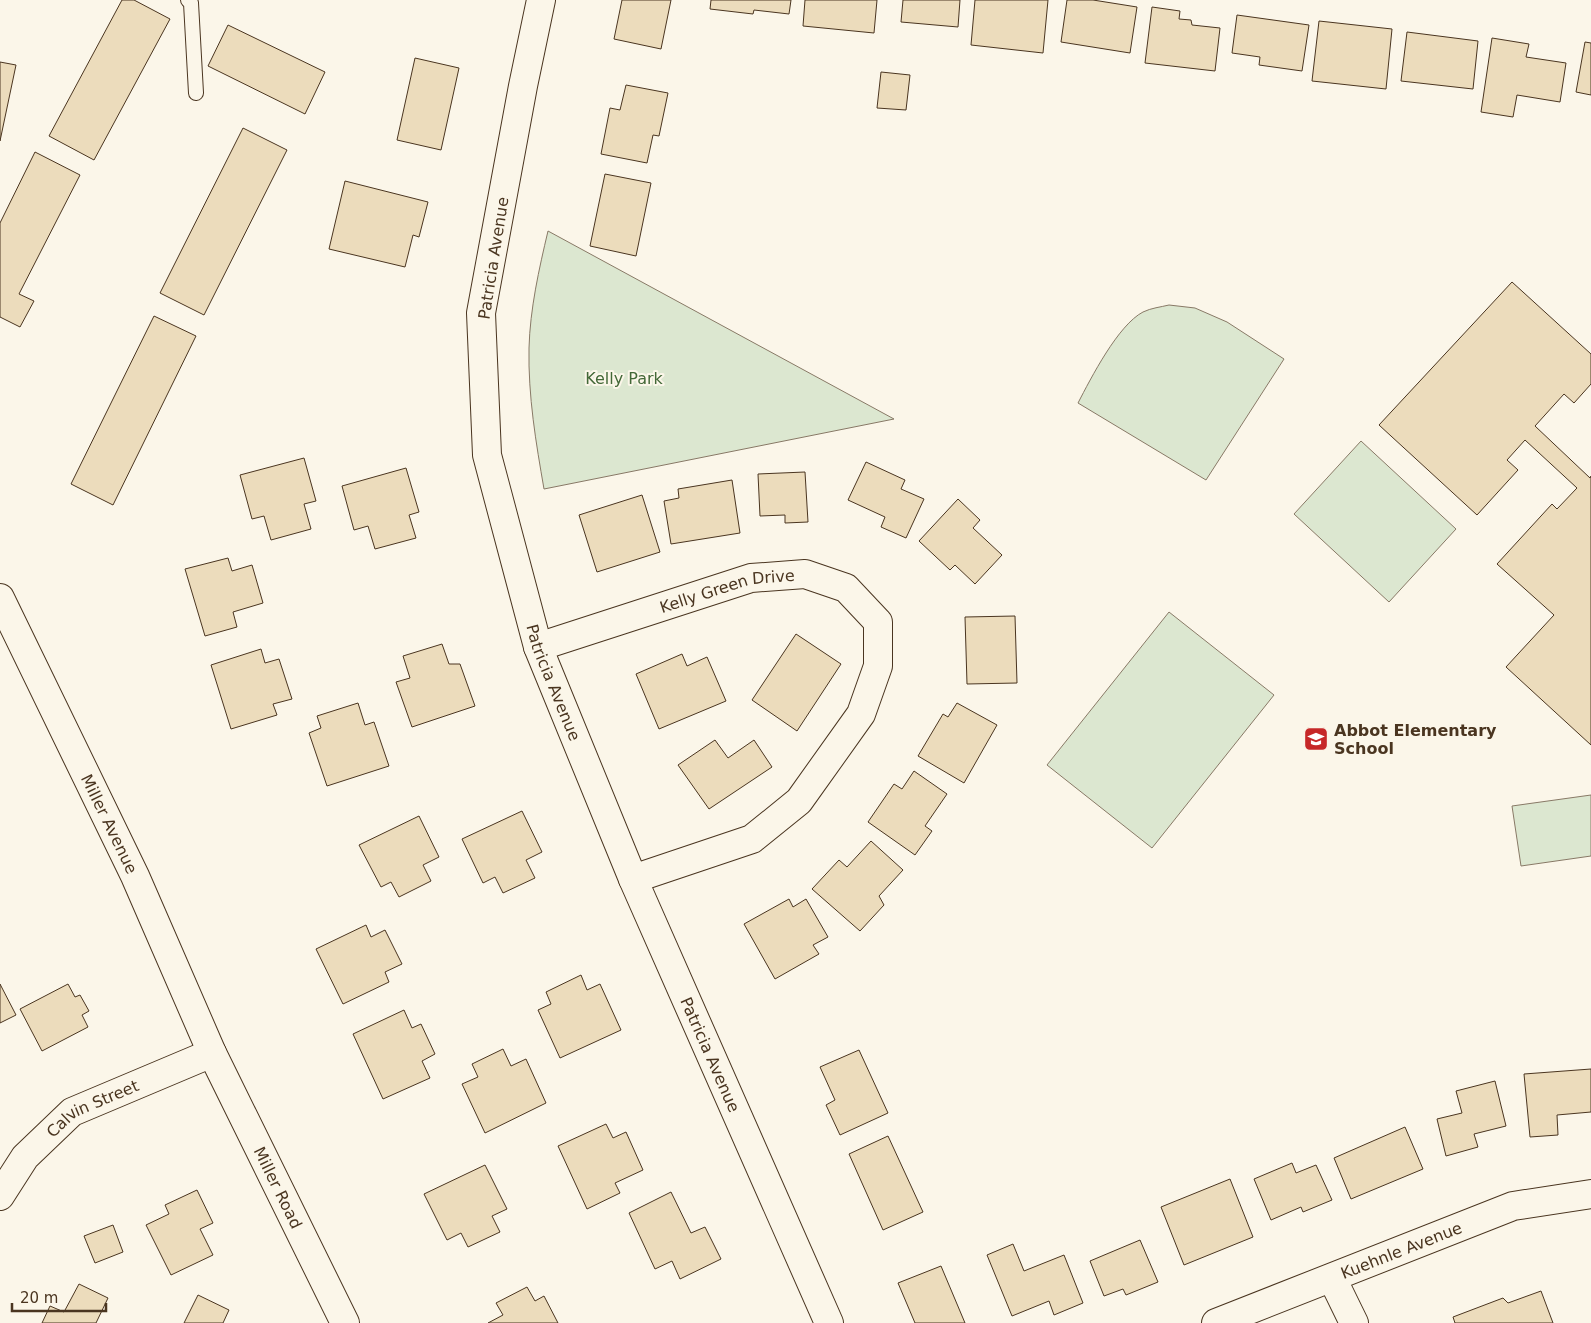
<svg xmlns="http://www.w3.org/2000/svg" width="1591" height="1323" font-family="'DejaVu Sans',sans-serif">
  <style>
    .green { fill: #dce7d0; stroke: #887966 }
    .building { fill: #ecdcbc; stroke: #4a3520 }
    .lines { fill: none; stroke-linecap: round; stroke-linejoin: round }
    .lane-casing { stroke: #4a3520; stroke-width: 16 }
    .street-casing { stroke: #4a3520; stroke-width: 30 }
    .secondary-casing { stroke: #4a3520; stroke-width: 30 }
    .lane { stroke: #fbf6e9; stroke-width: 14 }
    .street { stroke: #fbf6e9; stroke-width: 28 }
    .secondary { stroke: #fbf6e9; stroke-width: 28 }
    .labels { text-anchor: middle; stroke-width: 4; stroke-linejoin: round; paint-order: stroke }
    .street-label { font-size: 16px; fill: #4a3520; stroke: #fbf6e9 }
    .park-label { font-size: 16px; fill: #436837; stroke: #fbf6e9 }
    .poi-label { font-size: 16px; font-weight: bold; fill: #4a3520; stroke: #fbf6e9; text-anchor: start }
  </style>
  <rect width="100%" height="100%" fill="#fbf6e9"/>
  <path class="green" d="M 548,231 L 894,419 L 544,489 C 536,443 528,396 529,348 C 530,309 539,269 548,231 Z
    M 1169,305 L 1195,308 L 1227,322 L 1284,359 L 1206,480 L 1078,403 C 1091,378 1118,325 1143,312 C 1151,308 1161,307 1169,305 Z
    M 1361,441 L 1456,529 L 1389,602 L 1294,514 Z
    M 1169,612 L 1274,695 L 1152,848 L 1047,765 Z
    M 1591,795 L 1591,856 L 1521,866 L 1512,806 Z"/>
  <path class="building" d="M 122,0 L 134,0 L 170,19 L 94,160 L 49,136 Z
    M 622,0 L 671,0 L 661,49 L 614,39 Z
    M 711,0 L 791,0 L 789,14 L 754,10 L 753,14 L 710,9 Z
    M 805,0 L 877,0 L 874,33 L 803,26 Z
    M 903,0 L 960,0 L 958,27 L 901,22 Z
    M 975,0 L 1048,0 L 1043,53 L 971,45 Z
    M 1067,0 L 1093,0 L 1137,7 L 1130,53 L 1061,42 Z
    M 1152,7 L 1180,11 L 1179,19 L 1191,20 L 1192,25 L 1220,28 L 1215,71 L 1145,63 Z
    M 1237,15 L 1309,25 L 1302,71 L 1259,65 L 1260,57 L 1232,53 Z
    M 1319,21 L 1392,29 L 1386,89 L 1312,81 Z
    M 228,25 L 325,72 L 305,114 L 208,66 Z
    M 1407,32 L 1478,41 L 1473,89 L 1401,81 Z
    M 1492,38 L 1529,44 L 1526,57 L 1566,63 L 1560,102 L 1517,95 L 1513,117 L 1481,112 Z
    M 1585,42 L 1591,43 L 1591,95 L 1576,92 Z
    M 415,58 L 459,68 L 441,150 L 397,140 Z
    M 0,62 L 16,65 L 0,141 Z
    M 881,72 L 910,75 L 906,110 L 877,108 Z
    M 626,85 L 668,93 L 659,136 L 653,135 L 647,163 L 601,154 L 610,108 L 620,110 Z
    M 243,128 L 287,150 L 204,315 L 160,293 Z
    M 35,152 L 80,175 L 19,294 L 34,301 L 20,327 L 0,317 L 0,223 Z
    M 605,174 L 651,183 L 636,256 L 590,246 Z
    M 345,181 L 428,202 L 419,237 L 413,235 L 405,267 L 329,249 Z
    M 1512,282 L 1591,354 L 1591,384 L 1574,403 L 1564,394 L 1535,426 L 1590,478 L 1591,476 L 1591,745 L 1506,667 L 1554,615 L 1497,564 L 1552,504 L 1557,509 L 1577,488 L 1525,440 L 1507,460 L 1518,470 L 1477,515 L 1379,425 Z
    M 154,316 L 196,336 L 113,505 L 71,484 Z
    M 304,458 L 316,501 L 304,504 L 311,529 L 271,540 L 264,516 L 252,519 L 240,475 Z
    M 866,462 L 905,480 L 901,489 L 924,499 L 906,538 L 881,527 L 885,517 L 848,500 Z
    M 406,468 L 419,512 L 409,515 L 416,538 L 375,549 L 368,526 L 354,530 L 342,486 Z
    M 805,472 L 808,522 L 785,523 L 785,515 L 760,516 L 758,474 Z
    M 732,480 L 740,533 L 671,544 L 664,501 L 679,498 L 678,489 Z
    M 642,495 L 660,552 L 597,572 L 579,515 Z
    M 958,499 L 980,520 L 973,528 L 1002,555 L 975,584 L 955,565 L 950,570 L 919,541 Z
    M 228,558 L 232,571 L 252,565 L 263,603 L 233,612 L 237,627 L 205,636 L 185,569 Z
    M 1015,616 L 1017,683 L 967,684 L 965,617 Z
    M 796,634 L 841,664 L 797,731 L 752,700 Z
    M 442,644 L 449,664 L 460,664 L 475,706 L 412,727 L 396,682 L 410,678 L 403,656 Z
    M 261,649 L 265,663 L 279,659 L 292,699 L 273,704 L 277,715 L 231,729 L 211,665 Z
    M 682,654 L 687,666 L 707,657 L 726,701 L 659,729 L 636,674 Z
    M 358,703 L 365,725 L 374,722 L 389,766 L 327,786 L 309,733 L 321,728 L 317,716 Z
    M 957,703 L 997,725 L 964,783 L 918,756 L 943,714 L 948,717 Z
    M 715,740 L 728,758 L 754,740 L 772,767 L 709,809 L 678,765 Z
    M 914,771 L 947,794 L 925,826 L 932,831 L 915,855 L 868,822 L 894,784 L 902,789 Z
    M 522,811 L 542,852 L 526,860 L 535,878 L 503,893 L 495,877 L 483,883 L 462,839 Z
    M 419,816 L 439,857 L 423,865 L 431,881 L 399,897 L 391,882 L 381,887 L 359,845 Z
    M 871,841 L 903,870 L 879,896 L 884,905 L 860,931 L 812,889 L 839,860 L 847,867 Z
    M 789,899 L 793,907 L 806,899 L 828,937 L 813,945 L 819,954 L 775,979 L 744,924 Z
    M 366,925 L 371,937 L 385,930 L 402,964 L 385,972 L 389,982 L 343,1004 L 316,949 Z
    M 581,975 L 587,990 L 600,984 L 621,1030 L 560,1058 L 538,1010 L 551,1004 L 546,992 Z
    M 0,984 L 16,1015 L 0,1023 Z
    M 68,984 L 75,997 L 80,995 L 89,1011 L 82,1015 L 88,1027 L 42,1051 L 20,1009 Z
    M 404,1010 L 412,1028 L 421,1024 L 435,1054 L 422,1061 L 430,1078 L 383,1099 L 353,1034 Z
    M 503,1049 L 511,1066 L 526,1059 L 546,1103 L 485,1133 L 462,1084 L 478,1077 L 472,1064 Z
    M 859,1050 L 888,1113 L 840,1135 L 826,1105 L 835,1100 L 820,1067 Z
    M 1591,1069 L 1591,1112 L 1557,1115 L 1558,1135 L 1530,1137 L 1524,1074 Z
    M 1495,1081 L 1506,1126 L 1474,1134 L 1478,1147 L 1446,1156 L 1437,1119 L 1462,1113 L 1456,1091 Z
    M 606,1124 L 613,1138 L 626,1132 L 643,1170 L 615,1183 L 620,1193 L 587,1209 L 558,1146 Z
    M 1405,1127 L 1423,1169 L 1351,1199 L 1334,1158 Z
    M 888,1136 L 923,1212 L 883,1230 L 849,1154 Z
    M 1292,1163 L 1296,1173 L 1316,1165 L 1332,1200 L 1303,1212 L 1301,1207 L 1271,1220 L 1254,1179 Z
    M 485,1165 L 507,1209 L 492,1216 L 500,1232 L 468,1247 L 461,1233 L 447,1240 L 424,1194 Z
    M 1230,1179 L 1253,1237 L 1184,1265 L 1161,1207 Z
    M 197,1190 L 213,1223 L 200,1229 L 213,1255 L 171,1275 L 146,1225 L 169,1214 L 165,1205 Z
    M 671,1192 L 691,1233 L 705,1227 L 721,1259 L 680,1279 L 672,1261 L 655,1269 L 629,1213 Z
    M 113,1225 L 123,1252 L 95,1263 L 84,1236 Z
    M 1140,1240 L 1158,1282 L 1126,1295 L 1123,1289 L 1104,1296 L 1090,1261 Z
    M 1013,1244 L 1024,1271 L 1064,1255 L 1083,1303 L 1054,1315 L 1049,1301 L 1012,1316 L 987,1255 Z
    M 941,1266 L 965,1323 L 915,1323 L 898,1283 Z
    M 79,1284 L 108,1298 L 96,1323 L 42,1323 L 50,1306 L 64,1312 Z
    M 527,1287 L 535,1301 L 544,1296 L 558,1323 L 488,1323 L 503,1315 L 496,1303 Z
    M 1541,1291 L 1553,1323 L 1455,1323 L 1453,1317 L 1503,1298 L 1508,1303 Z
    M 198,1295 L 229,1310 L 223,1323 L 184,1323 Z"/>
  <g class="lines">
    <defs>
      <path id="lane" d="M 188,0 L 191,3 L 196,93"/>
      <g id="street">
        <path id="s1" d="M 541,0 L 523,86 L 481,313 L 487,455 L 538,647 L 633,879 L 829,1323"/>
        <path id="s2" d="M 538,647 L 751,578 L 805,574 L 846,588 L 878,622 L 878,666 L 861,714 L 799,801 L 752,839 L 633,879"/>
        <path id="s3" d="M 0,1196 L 25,1157 L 72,1112 L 212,1053"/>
        <path d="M 1332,1278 L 1354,1323"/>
        <path id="s4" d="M 1216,1323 L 1513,1206 L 1591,1194"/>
      </g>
      <g id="secondary">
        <path id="s5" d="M 0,598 L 135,876 L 212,1053 L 345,1323"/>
      </g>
    </defs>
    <use href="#lane" class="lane-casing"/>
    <use href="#street" class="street-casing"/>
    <use href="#secondary" class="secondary-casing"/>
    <use href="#lane" class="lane"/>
    <use href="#street" class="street"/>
    <use href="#secondary" class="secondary"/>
  </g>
  <defs>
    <symbol id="school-square" viewBox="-11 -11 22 22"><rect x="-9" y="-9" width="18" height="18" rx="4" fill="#c62828" stroke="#fbf6e9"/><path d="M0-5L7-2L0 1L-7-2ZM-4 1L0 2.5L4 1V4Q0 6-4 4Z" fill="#fff"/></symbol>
  </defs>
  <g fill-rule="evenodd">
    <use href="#school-square" x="1302" y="725" width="28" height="28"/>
  </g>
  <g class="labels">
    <g class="street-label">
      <text transform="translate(493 258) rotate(-81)" y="6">Patricia Avenue</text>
      <text dy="6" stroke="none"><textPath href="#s2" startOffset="198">Kelly Green Drive</textPath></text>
      <text dy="6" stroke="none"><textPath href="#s1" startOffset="698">Patricia Avenue</textPath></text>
      <text dy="6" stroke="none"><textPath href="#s5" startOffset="251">Miller Avenue</textPath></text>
      <text dy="6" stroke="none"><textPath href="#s1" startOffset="1102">Patricia Avenue</textPath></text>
      <text dy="6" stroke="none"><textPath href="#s3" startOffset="131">Calvin Street</textPath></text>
      <text dy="6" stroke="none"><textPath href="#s5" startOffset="652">Miller Road</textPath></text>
      <text dy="6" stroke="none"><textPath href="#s4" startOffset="199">Kuehnle Avenue</textPath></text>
    </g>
    <g class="park-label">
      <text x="624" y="384">Kelly Park</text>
    </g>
    <g class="poi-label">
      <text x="1334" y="736">Abbot Elementary<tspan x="1334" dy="18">School</tspan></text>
    </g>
  </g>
  <path d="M12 1303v8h94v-8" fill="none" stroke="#4a3520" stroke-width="2.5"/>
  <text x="20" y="1303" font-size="15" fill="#4a3520" stroke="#fbf6e9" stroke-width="4" paint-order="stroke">20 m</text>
</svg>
